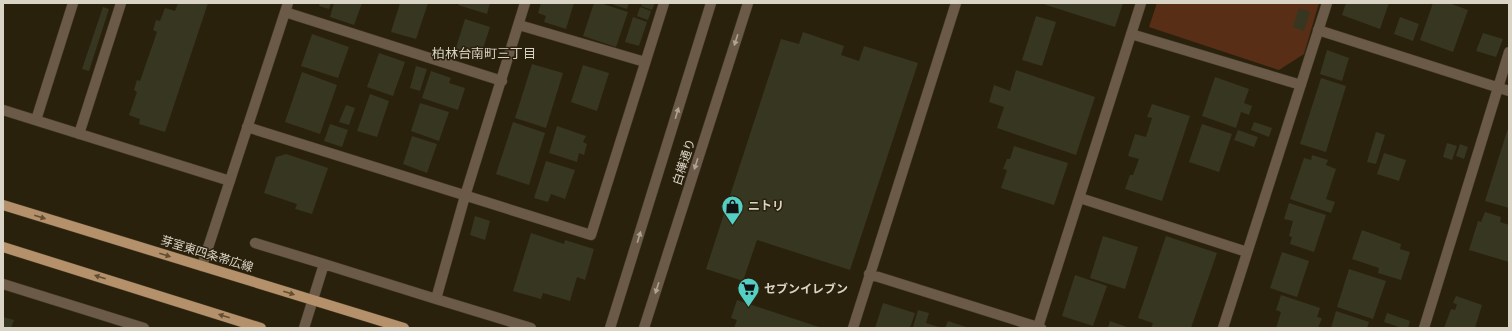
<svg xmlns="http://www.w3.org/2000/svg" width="1512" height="331" font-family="Roboto,'Noto Sans JP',sans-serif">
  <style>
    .green { fill: #592e17 }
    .building { fill: #373620 }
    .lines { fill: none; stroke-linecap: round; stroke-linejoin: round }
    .minor-casing { stroke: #463e2a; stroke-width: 11 }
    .major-casing { stroke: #463e2a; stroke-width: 11 }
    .minor { stroke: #6b5a48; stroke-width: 10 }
    .major { stroke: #b5916b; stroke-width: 10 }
    .oneway { fill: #aea394 }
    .oneway2 { fill: #624e32 }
    .labels { text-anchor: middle; stroke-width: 3; stroke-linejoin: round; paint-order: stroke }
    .street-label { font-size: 12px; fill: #dad4c7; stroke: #2a210c }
    .poi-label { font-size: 12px; font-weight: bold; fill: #dad4c7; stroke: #2a210c; text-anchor: start }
    .neighbourhood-label { font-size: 13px; fill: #dad4c7; stroke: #2a210c }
  </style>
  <rect width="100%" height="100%" fill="#2a210c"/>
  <path class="green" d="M 1157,3 L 1319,3 L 1304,54 L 1279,70 L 1149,27 Z"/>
  <path class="building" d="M 178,3 L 208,3 L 165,132 L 139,124 L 140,119 L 129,115 L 137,92 L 134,90 L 137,80 L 140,81 L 157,32 L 153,30 L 156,20 L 160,21 L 165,8 L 175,11 Z
    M 320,3 L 331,3 L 329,9 L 319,6 Z
    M 334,3 L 362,3 L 354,25 L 330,17 Z
    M 400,3 L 428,3 L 416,39 L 391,32 Z
    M 459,3 L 490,3 L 487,14 L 458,5 Z
    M 541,3 L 574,3 L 566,29 L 544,22 L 546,16 L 538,13 Z
    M 594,3 L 600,3 L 628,12 L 616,47 L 583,36 Z
    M 609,3 L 629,3 L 627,9 Z
    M 642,3 L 655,3 L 652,10 L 641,6 Z
    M 1040,3 L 1123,3 L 1115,27 Z
    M 1346,3 L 1389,3 L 1380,29 L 1342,15 Z
    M 1433,3 L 1449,3 L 1468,10 L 1453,52 L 1420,40 Z
    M 103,7 L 109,9 L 89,71 L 82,69 Z
    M 640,7 L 651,11 L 648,20 L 637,16 Z
    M 1299,8 L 1310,12 L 1304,31 L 1293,27 Z
    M 1036,16 L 1056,22 L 1042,66 L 1022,60 Z
    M 633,17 L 647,22 L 639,46 L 625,42 Z
    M 1400,17 L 1419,24 L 1413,41 L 1394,34 Z
    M 465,19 L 490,27 L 479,61 L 454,54 Z
    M 803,32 L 844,46 L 841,55 L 859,61 L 864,46 L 918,63 L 850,270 L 757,240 L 743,281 L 706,269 L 781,39 L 799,44 Z
    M 1483,33 L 1503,39 L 1496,57 L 1476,51 Z
    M 312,34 L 349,47 L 338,78 L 301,66 Z
    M 1327,50 L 1349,58 L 1342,81 L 1320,74 Z
    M 379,53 L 405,62 L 393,96 L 367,87 Z
    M 532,64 L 563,73 L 546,128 L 515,118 Z
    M 583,65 L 609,73 L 597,111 L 571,102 Z
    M 416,66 L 427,69 L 420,91 L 410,88 Z
    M 1016,70 L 1095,97 L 1076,155 L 997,128 L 1004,107 L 989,102 L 994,85 L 1010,91 Z
    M 431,71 L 451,78 L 449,83 L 465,88 L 458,110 L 422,98 Z
    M 302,72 L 337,85 L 320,134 L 285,122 Z
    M 1215,77 L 1249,89 L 1244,103 L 1252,106 L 1249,115 L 1241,112 L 1236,128 L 1202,116 Z
    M 1321,78 L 1346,86 L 1326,152 L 1300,144 Z
    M 370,94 L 389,101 L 377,137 L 357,131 Z
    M 420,103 L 449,112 L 439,141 L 411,131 Z
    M 1152,104 L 1190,116 L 1162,201 L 1125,189 L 1130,175 L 1133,175 L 1139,159 L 1128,156 L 1135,134 L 1146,137 L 1152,118 L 1147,117 Z
    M 346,105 L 355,108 L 349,125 L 339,122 Z
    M 513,122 L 545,133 L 529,185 L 496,174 Z
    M 1254,122 L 1272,128 L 1269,137 L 1251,130 Z
    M 330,124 L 348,130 L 342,147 L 324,141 Z
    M 1202,124 L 1232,134 L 1219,172 L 1189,162 Z
    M 1509,125 L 1509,208 L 1485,201 Z
    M 557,126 L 586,136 L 583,142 L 587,144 L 584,155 L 579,153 L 577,162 L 549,153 Z
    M 1238,130 L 1258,137 L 1254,147 L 1234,140 Z
    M 1376,132 L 1385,135 L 1376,164 L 1367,162 Z
    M 412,136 L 437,144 L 427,173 L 403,164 Z
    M 1447,143 L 1457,146 L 1452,160 L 1443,157 Z
    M 1460,144 L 1468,147 L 1464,159 L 1456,156 Z
    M 1014,146 L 1068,163 L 1054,205 L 1001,188 L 1007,170 L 1003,169 L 1007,159 L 1010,159 Z
    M 1384,153 L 1406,160 L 1399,181 L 1377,174 Z
    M 286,154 L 328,168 L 312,214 L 295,209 L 297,204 L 264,193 L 276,157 Z
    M 1312,155 L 1328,160 L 1326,165 L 1336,169 L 1326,199 L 1335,202 L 1331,213 L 1290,199 L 1304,158 L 1311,160 Z
    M 546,161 L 575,170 L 565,199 L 551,194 L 548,202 L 534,198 Z
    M 1289,203 L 1326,215 L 1314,252 L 1290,244 L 1292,237 L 1289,236 L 1293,221 L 1284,219 Z
    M 1485,212 L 1501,217 L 1500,222 L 1509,225 L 1509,262 L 1469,250 L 1478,221 L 1481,222 Z
    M 475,216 L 490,221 L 485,240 L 470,235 Z
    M 1362,230 L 1401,244 L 1400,249 L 1410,252 L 1401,280 L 1378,273 L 1379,268 L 1352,259 Z
    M 531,233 L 564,244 L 565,240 L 594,249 L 585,280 L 577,277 L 570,301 L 543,293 L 541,299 L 513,291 Z
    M 1103,236 L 1138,247 L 1125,289 L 1090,278 Z
    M 1166,236 L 1217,253 L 1191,328 L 1151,328 L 1153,323 L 1138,318 Z
    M 1282,252 L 1309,261 L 1297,297 L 1270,288 Z
    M 1349,269 L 1386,281 L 1373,319 L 1337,307 Z
    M 1075,275 L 1107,286 L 1093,326 L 1062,316 Z
    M 1281,295 L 1320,308 L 1317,317 L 1322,318 L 1318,328 L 1276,328 L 1281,312 L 1276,310 Z
    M 1456,296 L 1482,305 L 1475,328 L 1444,328 L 1451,309 L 1455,310 L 1457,304 L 1453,303 Z
    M 737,300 L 822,328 L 734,328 L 737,320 L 731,318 Z
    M 883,303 L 915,313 L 910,328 L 875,328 Z
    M 918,310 L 929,313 L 926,323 L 942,328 L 913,327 Z
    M 1336,311 L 1369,322 L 1367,328 L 1331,328 Z
    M 1387,313 L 1410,321 L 1408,328 L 1402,328 L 1384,322 Z
    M 3,317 L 14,320 L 11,328 L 3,328 Z
    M 948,321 L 969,328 L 945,328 Z
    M 1110,321 L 1130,328 L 1108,328 Z"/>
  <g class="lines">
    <defs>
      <path id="minor" d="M 285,12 L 502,81
        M 519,25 L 645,62
        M 1318,30 L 1509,91
        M 1131,34 L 1301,85
        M 3,110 L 230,181
        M 36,120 L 73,3
        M 247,127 L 591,235 L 664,3
        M 79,134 L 121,3
        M 1080,198 L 1247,252
        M 255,243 L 324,264
        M 202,266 L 288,3
        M 869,274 L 1041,328
        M 3,284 L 144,328
        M 436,299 L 531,328
        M 1038,327 L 1141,3
        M 304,328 L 324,264 L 436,299 L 465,196 L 525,3
        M 610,328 L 711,3
        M 644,328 L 748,3
        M 853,328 L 956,3
        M 1223,328 L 1327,3
        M 1424,328 L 1509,52"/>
      <path id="major" d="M 3,205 L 404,328
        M 3,247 L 261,328"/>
    </defs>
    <use href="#minor" class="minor-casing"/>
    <use href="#major" class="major-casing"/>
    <use href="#minor" class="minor"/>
    <use href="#major" class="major"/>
  </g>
  <defs><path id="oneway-solid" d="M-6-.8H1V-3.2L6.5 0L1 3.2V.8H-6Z"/></defs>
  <g class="oneway">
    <use href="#oneway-solid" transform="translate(736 40) rotate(108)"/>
    <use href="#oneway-solid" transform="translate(677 113) rotate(-73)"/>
    <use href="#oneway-solid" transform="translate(696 164) rotate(108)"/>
    <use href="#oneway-solid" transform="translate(639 237) rotate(-73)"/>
    <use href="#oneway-solid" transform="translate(657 288) rotate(108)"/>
  </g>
  <g class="oneway2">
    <use href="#oneway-solid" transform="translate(40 217) rotate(17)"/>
    <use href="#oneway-solid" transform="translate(165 255) rotate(17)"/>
    <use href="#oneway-solid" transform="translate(100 277) rotate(-162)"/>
    <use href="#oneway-solid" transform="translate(289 293) rotate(17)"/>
    <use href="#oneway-solid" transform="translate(224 316) rotate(-163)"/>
  </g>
  <defs>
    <symbol id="shop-pin" viewBox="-11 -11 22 30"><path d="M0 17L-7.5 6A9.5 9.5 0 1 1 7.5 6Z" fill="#55cec4" stroke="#2a210c"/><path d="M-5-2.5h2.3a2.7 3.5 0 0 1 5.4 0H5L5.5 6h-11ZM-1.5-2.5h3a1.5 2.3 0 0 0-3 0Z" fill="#111"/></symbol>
    <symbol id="supermarket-pin" viewBox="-11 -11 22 30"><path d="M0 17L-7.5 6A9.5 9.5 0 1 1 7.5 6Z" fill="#55cec4" stroke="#2a210c"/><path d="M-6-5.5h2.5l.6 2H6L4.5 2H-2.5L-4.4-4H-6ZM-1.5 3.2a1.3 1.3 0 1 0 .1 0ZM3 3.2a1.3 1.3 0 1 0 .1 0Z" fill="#111"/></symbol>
  </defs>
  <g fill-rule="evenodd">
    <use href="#shop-pin" x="720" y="194" width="25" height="34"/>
    <use href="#supermarket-pin" x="736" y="276" width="25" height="34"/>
  </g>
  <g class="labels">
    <g class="street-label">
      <text transform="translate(684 162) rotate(-72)" y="4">白樺通り</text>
      <text transform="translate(207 254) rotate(17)" y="4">芽室東四条帯広線</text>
    </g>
    <g class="poi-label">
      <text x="748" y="210">ニトリ</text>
      <text x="764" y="293">セブンイレブン</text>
    </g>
    <g class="neighbourhood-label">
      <text x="484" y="58">柏林台南町三丁目</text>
    </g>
  </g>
  <rect width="1512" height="331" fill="none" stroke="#dad4c7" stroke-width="8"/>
</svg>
